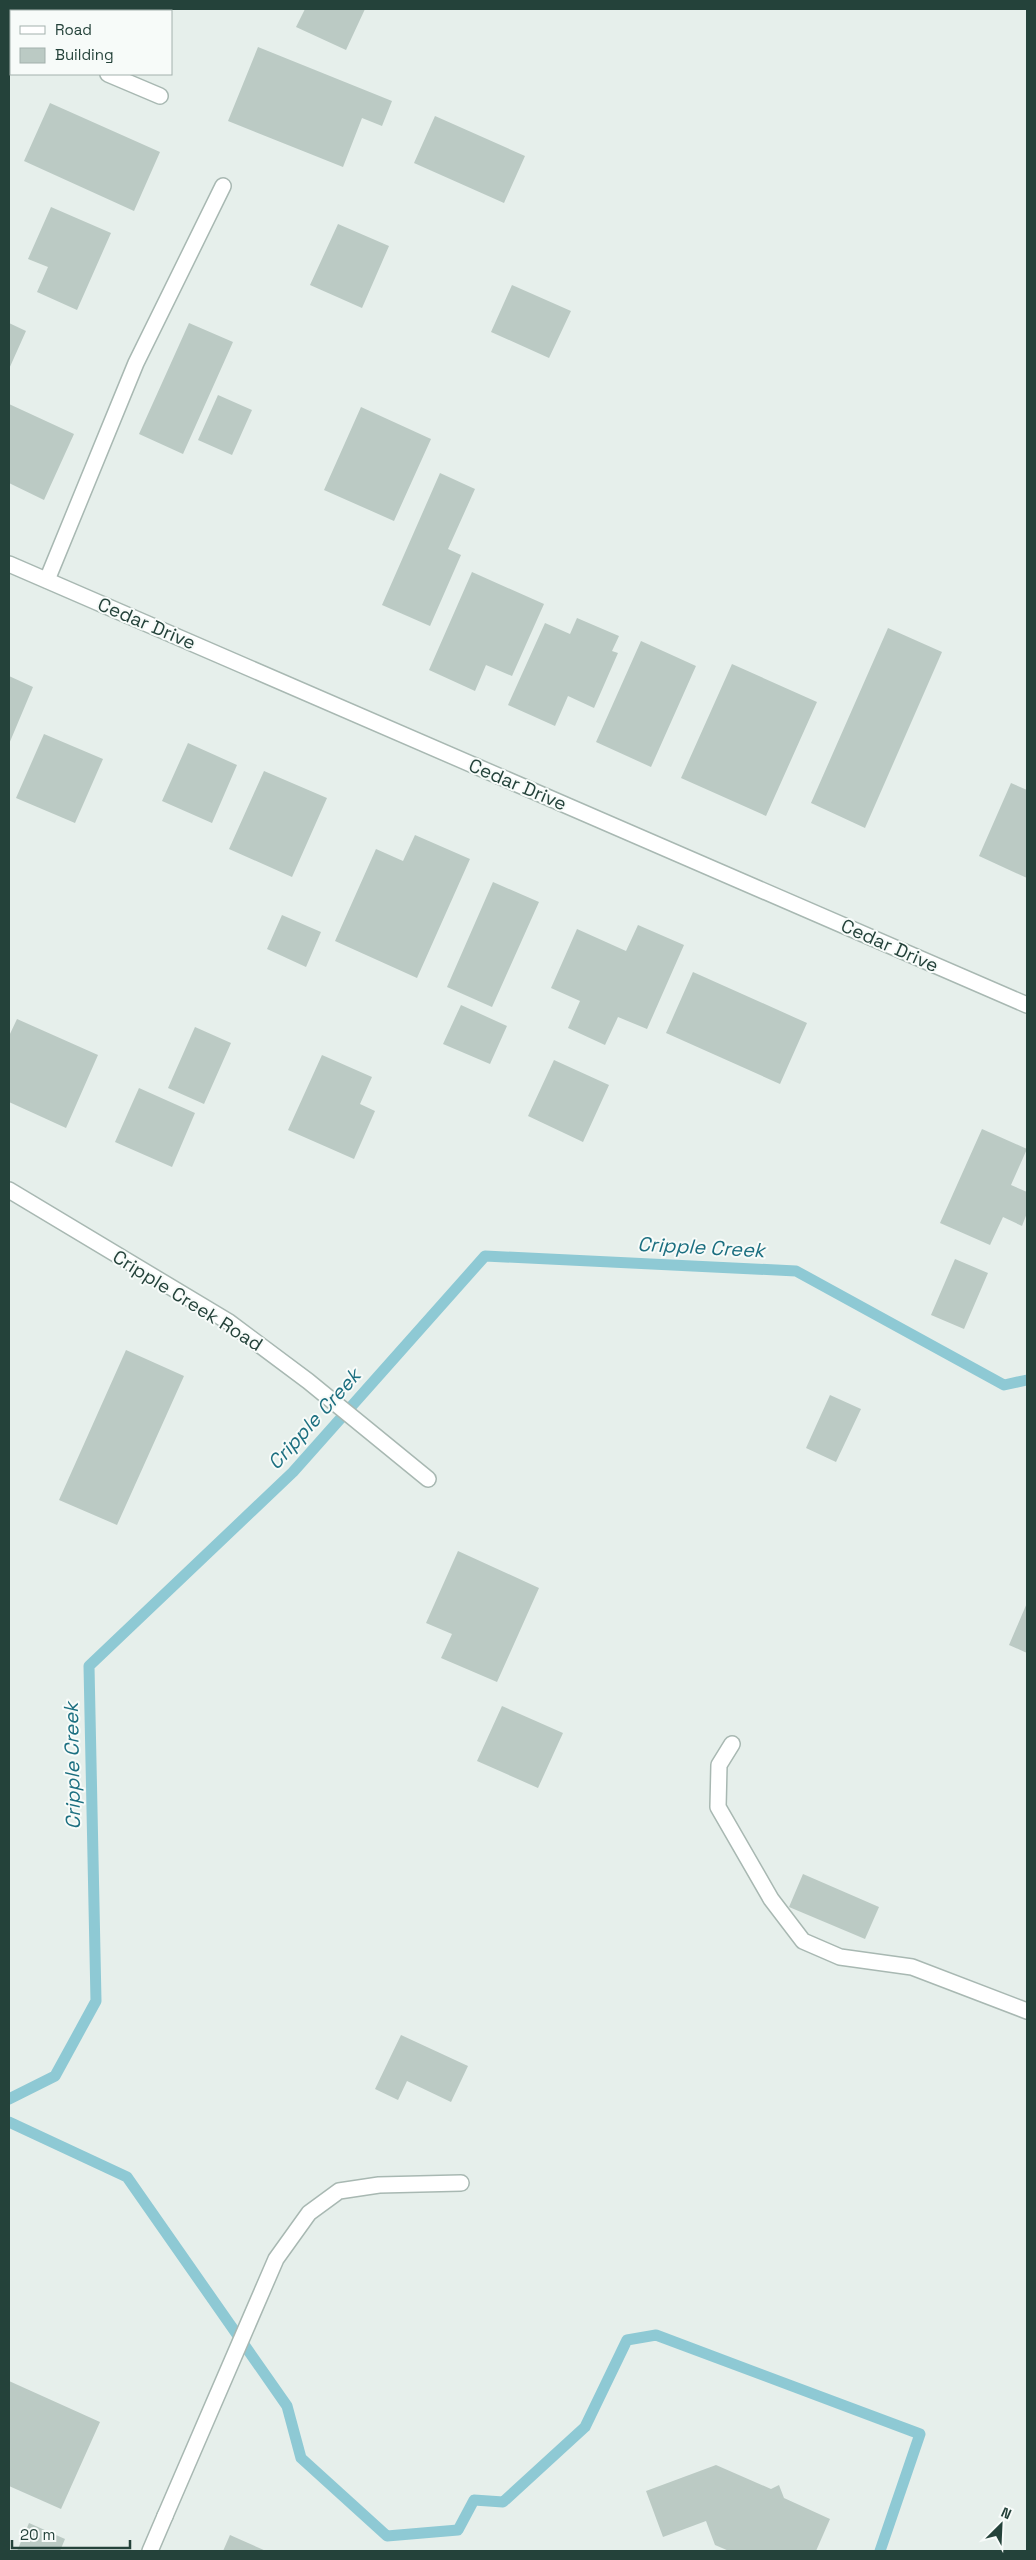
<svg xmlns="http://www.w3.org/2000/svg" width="1036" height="2560" font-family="'Space Grotesk',sans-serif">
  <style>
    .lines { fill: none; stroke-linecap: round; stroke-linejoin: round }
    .stream { stroke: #8ec9d4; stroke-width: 11 }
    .building { fill: #bbcac4 }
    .lane-casing { stroke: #a8b8b2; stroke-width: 18 }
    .street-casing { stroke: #a8b8b2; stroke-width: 18 }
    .lane { stroke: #fff; stroke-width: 15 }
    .street { stroke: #fff; stroke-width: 15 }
    .labels { text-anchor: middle; stroke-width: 4; stroke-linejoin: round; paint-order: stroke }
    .street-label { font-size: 19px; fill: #24423a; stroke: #f7fbf9 }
    .water-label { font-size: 20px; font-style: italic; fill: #1c6f80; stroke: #f7fbf9 }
  </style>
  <rect width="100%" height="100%" fill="#e6efeb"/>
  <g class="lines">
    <path class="stream" d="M 9,2099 L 55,2076 L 96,2001 L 89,1666 L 293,1472 L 485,1256 L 796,1271 L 1004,1385 L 1027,1380
      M 9,2122 L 127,2177 L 287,2406 L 301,2458 L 387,2536 L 458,2530 L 474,2500 L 503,2502 L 585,2427 L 627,2340 L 656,2335 L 920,2434 L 880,2551"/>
  </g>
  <path class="building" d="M 43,9 L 144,9 L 143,11 L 42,11 Z
    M 305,9 L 365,9 L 346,50 L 296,27 Z
    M 258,47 L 392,101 L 382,126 L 362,118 L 343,167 L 228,121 Z
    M 50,103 L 160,152 L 134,211 L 24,161 Z
    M 435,116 L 525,156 L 504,203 L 414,163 Z
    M 51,207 L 111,233 L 77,310 L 37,292 L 48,267 L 28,259 Z
    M 338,224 L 389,246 L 362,308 L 310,285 Z
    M 512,285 L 571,311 L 549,358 L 491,332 Z
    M 9,323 L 26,331 L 9,369 Z
    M 189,323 L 233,342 L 183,454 L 139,434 Z
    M 218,395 L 252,410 L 232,455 L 198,440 Z
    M 9,404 L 74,434 L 44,500 L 9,483 Z
    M 361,407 L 431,439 L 394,521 L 324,490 Z
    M 440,473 L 475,489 L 448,549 L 461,555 L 430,626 L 382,605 Z
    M 472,572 L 544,604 L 512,676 L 486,665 L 475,691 L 429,670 Z
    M 577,618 L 619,636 L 612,651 L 618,653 L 594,708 L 568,696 L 555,726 L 508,705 L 545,623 L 570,634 Z
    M 888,628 L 942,652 L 865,828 L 811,803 Z
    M 641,641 L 696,666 L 651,767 L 596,742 Z
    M 732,664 L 817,702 L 766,816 L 681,778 Z
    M 9,676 L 33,687 L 9,744 Z
    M 44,734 L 103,759 L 75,823 L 16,798 Z
    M 188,743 L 237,765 L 212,823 L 162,801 Z
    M 264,771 L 327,798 L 292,877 L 229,849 Z
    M 1011,783 L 1027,790 L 1027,878 L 979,856 Z
    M 415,835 L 470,859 L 417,978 L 335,941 L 376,849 L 403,861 Z
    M 493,882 L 539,902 L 492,1007 L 447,987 Z
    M 282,915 L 321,932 L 306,967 L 267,949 Z
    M 638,925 L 684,945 L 647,1029 L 618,1017 L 605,1045 L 568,1028 L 580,1001 L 551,988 L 577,929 L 626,951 Z
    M 693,972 L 807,1023 L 780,1084 L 666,1033 Z
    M 461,1005 L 507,1026 L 490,1064 L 443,1044 Z
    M 17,1019 L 98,1055 L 66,1128 L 9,1102 L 9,1036 Z
    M 195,1027 L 231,1043 L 204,1104 L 168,1088 Z
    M 322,1055 L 372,1077 L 360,1104 L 375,1111 L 354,1159 L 288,1130 Z
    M 554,1060 L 609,1085 L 583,1142 L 528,1116 Z
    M 139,1088 L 195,1113 L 172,1167 L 115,1142 Z
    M 982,1129 L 1027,1149 L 1011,1185 L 1027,1192 L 1027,1213 L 1022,1226 L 1003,1217 L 990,1245 L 940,1223 Z
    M 955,1259 L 988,1273 L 964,1329 L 931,1315 Z
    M 126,1350 L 184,1376 L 117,1525 L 59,1500 Z
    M 830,1395 L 861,1409 L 836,1462 L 806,1448 Z
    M 458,1551 L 539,1588 L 497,1682 L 441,1658 L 452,1634 L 426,1623 Z
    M 1027,1603 L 1027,1653 L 1009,1645 Z
    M 502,1706 L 563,1733 L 538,1788 L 477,1761 Z
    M 803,1874 L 879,1907 L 865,1939 L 789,1907 Z
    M 401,2035 L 468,2066 L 451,2102 L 407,2081 L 398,2100 L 375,2089 Z
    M 9,2381 L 100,2422 L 61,2509 L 9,2486 Z
    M 716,2465 L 771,2489 L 779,2485 L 784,2498 L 830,2519 L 816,2551 L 729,2551 L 715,2545 L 706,2521 L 663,2537 L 646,2491 Z
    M 29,2523 L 65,2539 L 60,2551 L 17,2551 Z
    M 230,2535 L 266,2551 L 223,2551 Z"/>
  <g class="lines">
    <defs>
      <path id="lane" d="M 9,31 L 11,33
        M 108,74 L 160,96
        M 47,580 L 136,363 L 223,186
        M 732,1744 L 719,1765 L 718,1807 L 771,1899 L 803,1941 L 840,1957 L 912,1967 L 1027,2011
        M 165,2516 L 276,2259 L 309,2213 L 339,2191 L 379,2185 L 461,2183"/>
      <path id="street" d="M 9,564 L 1027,1005
        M 9,1190 L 229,1322 L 308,1381 L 428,1479
        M 150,2551 L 165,2516"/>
    </defs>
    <use href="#lane" class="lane-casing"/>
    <use href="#street" class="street-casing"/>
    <use href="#lane" class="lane"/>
    <use href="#street" class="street"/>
  </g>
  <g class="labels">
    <g class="street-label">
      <text transform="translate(147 623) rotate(23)" y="7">Cedar Drive</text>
      <text transform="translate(518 784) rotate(23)" y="7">Cedar Drive</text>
      <text transform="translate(890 945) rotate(24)" y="7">Cedar Drive</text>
      <text transform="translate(188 1300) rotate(32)" y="7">Cripple Creek Road</text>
    </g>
    <g class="water-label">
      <text transform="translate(701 1247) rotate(3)" y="7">Cripple Creek</text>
      <text transform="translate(314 1419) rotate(-48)" y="7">Cripple Creek</text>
      <text transform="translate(72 1766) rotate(-91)" y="7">Cripple Creek</text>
    </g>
  </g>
  <rect width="1036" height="2560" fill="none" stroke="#24423a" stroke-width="20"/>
  <rect x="10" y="10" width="162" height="65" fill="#f7fbf9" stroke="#a3b1ad"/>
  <rect x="20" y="26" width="25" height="8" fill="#ffffff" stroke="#a3b1ad"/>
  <text x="55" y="35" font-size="15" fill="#24423a">Road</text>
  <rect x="20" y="48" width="25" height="15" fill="#bbcac4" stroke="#a3b1ad"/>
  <text x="55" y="60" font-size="15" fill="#24423a">Building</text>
  <g transform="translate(1001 2525) rotate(24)" stroke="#f7fbf9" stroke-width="4" paint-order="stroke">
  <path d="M0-4L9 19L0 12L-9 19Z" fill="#24423a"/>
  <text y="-8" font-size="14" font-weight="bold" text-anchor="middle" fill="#24423a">N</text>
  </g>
  <path d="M12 2540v8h118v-8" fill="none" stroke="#24423a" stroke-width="2.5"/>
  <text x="20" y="2540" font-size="15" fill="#24423a" stroke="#f7fbf9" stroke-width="4" paint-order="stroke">20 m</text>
</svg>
